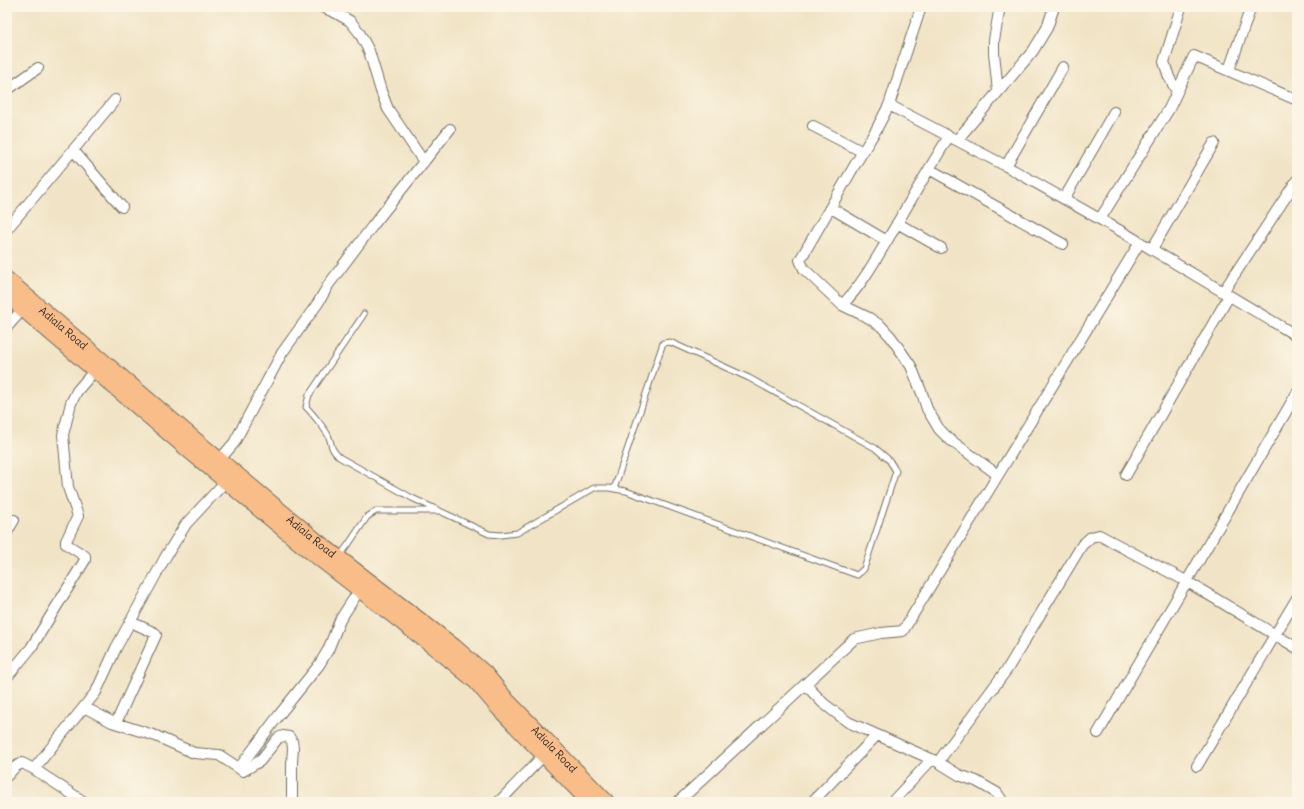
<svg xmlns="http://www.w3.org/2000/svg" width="1304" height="809" font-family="Delius,sans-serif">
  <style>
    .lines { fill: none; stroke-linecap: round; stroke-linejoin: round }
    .lane-casing { stroke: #706c61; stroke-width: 7 }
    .street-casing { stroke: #706c61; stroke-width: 12 }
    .primary-casing { stroke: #706c61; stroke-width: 18 }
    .lane { stroke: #fff; stroke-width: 5 }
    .street { stroke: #fff; stroke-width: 10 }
    .primary { stroke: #f8bd89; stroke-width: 16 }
    .labels { text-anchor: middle; stroke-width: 3; stroke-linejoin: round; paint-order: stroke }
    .street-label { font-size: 11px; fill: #2b2b2b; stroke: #fcf5e5 }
  </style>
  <rect width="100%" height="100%" fill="#fcf5e5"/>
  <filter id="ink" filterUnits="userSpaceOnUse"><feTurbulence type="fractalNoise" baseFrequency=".025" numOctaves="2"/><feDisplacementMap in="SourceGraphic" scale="8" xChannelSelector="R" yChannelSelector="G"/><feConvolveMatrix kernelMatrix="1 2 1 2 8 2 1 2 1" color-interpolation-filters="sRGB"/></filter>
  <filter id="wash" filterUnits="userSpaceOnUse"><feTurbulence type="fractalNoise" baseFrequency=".012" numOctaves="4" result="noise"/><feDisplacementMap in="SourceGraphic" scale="16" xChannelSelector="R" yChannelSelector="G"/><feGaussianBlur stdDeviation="0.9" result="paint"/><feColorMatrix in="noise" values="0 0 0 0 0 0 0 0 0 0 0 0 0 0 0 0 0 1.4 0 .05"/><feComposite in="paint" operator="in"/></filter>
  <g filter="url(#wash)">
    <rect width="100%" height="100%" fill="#f1e4c6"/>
  </g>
  <g filter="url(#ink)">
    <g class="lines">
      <defs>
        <path id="lane" d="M 364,314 L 309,395 L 306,407 C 312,413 324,428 328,435 C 333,446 329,447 339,457 L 412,498 L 489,534 L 501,535 L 517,533 L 594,488 L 609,488 L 626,491 L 857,575 L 864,569 L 896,471 L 889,460 L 875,448 L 749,378 L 670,342 L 663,343 L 614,489
          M 339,557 L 348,545 L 367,517 L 376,511 L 438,511"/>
        <path id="street" d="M 322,7 L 336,13 L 350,21 L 359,32 L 369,51 L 381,91 L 388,109 L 424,162
          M 921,7 L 889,105 L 876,130 L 856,163 L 800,260 L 804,269 L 842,305 L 869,318 L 881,326 L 891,337 L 911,366 L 923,396 L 927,409 L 939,429 L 949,439 L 998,475
          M 996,7 L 999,12 L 994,40 L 994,53 L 998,92
          M 1229,70 L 1251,7
          M 7,90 L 38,68
          M 1177,92 L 1169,77 L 1164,62 L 1181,7
          M 889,105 L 1006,166 L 1126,234 L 1297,336
          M 813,126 L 863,152
          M 957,140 L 1033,51 L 1047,28 L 1054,7
          M 73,150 L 122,207
          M 1006,166 L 1063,67
          M 929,169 L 1063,244
          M 1064,199 L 1114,112
          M 831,208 L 887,241
          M 1100,219 L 1169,109 L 1194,56 L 1297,100
          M 897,223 L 941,248
          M 7,229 L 115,100
          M 1152,249 L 1214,143
          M 1223,292 L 1297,180
          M 842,305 C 862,285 876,259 891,234 C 910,201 929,169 949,136
          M 7,327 L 23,309
          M 216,464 L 234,443 L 282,353 L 318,303 L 329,284 L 374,224 L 450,129
          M 1126,475 L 1229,296
          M 7,532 L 14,520
          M 7,677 L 31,648 L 85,560 L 85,556 L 66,544 L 66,541 L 78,516 L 68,487 L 63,435 L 71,403 L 77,391 L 95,370
          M 805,684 L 823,703 L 848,722 L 938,762 L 959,775 L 976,781 L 997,793 L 1003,802
          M 84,707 L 112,722 L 156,736 L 194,753 L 219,755 L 243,771 L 260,761 L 278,738 L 283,736 L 289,737 L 292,741 L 293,748 L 292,763 L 292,802
          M 116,723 L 156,635 L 155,633 L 131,622
          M 1098,733 L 1297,393
          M 938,762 L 1008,668 L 1082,545 L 1091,537 L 1099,535 L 1186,581 L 1297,648
          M 1197,766 L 1297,598
          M 239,768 L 279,715 L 319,665 L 328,650 L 340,620 L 360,589
          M 34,769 L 96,692 L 116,648 L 166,556 L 186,524 L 226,481
          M 7,776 L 15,767 L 22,763 L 34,769 L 84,802
          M 499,802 L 544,755
          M 678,802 L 854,639 L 881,633 L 903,631 L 1140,242
          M 812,802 L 877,735
          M 892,802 L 932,759"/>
        <g id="primary">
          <path id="s1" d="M 7,280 L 196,441 L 316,541 L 454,647 L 484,673 L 507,701 L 606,802"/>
          <path d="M 7,295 L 189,450 L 309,550 L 446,656 L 476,681 L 499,708 L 590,802"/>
        </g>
      </defs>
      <use href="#lane" class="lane-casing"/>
      <use href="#street" class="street-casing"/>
      <use href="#primary" class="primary-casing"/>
      <use href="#lane" class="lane"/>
      <use href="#street" class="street"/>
      <use href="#primary" class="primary"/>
    </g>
  </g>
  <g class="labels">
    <g class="street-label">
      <text dy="4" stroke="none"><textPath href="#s1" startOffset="74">Adiala Road</textPath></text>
      <text dy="4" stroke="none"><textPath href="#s1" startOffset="398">Adiala Road</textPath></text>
      <text dy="4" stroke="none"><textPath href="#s1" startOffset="722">Adiala Road</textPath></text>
    </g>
  </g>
  <rect width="1304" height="809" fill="none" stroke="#fcf5e5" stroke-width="24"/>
</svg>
